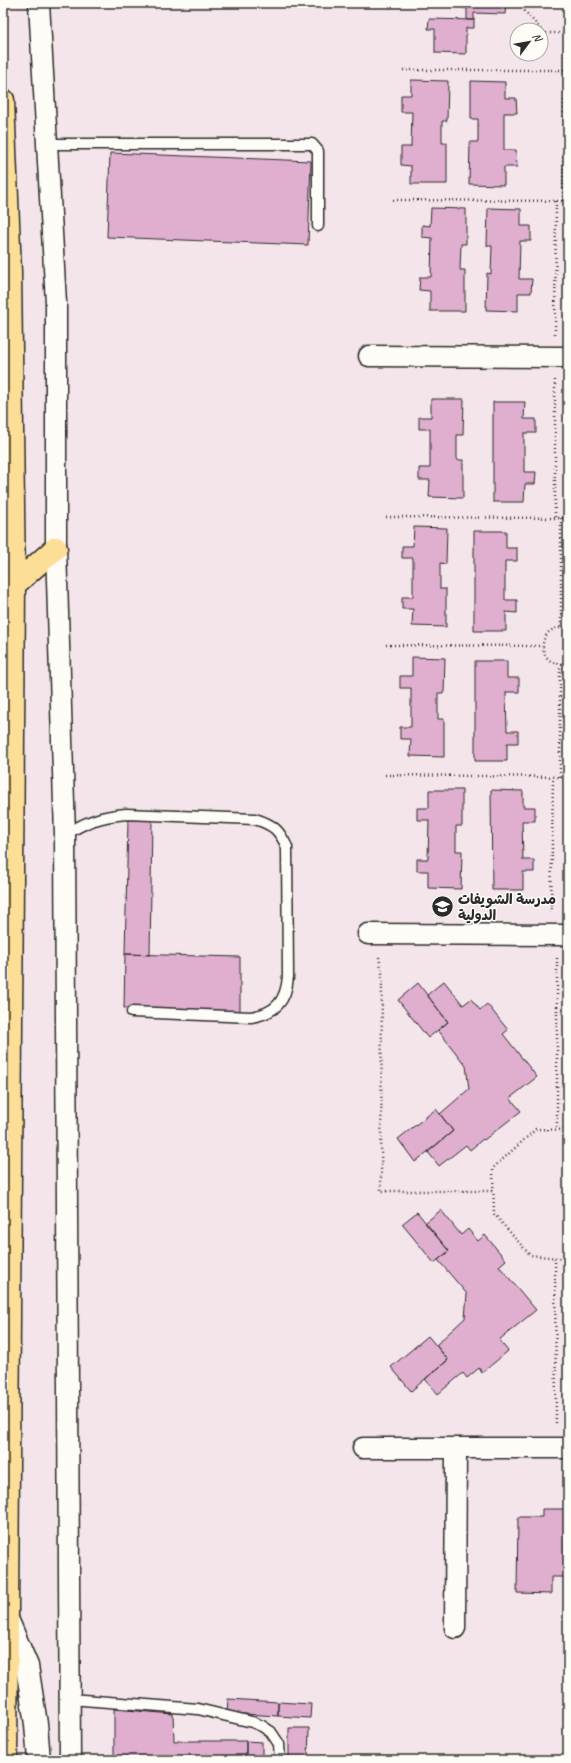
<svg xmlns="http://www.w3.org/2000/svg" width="571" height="1763" font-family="Caveat,'Playpen Sans Arabic',sans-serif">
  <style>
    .built { fill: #f4e5eb; fill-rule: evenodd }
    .building { fill: #e0afcf; stroke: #2b2b2b }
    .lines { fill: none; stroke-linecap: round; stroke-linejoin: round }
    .service-casing { stroke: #2b2b2b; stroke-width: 13 }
    .minor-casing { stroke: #2b2b2b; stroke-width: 23 }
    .secondary-casing { stroke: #2b2b2b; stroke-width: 25 }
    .trunk-casing { stroke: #2b2b2b; stroke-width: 25 }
    .path { stroke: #2b2b2b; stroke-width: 2.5; stroke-dasharray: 1 3; stroke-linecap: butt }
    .service { stroke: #fdfcf7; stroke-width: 10 }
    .minor { stroke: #fdfcf7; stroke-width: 20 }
    .secondary { stroke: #fdfcf7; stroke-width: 22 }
    .trunk { stroke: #fcde96; stroke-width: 22 }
    .labels { text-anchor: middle; stroke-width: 3; stroke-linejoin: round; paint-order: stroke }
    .poi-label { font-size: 14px; font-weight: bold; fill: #2b2b2b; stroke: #fdfcf7; text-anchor: start }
  </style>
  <rect width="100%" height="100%" fill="#fdfcf7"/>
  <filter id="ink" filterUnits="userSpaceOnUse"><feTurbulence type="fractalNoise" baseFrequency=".025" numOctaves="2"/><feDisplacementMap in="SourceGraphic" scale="8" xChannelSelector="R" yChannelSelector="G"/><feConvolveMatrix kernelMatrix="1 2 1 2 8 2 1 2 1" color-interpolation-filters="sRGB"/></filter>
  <g filter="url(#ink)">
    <path class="built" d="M 3,3 L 568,3 L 568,1760 L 3,1760 ZM 517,30 L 541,30 L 541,54 L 517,54 Z"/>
    <path class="building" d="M 463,3 L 506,3 L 505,14 L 474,13 L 474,20 L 467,20 L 467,8 L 463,8 Z
      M 429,19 L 474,20 L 474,28 L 466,28 L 466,54 L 435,53 L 435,29 L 428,29 Z
      M 411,80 L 448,81 L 447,121 L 442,121 L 442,143 L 447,143 L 447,184 L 411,184 L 411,166 L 401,165 L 401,147 L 411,147 L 412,112 L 401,112 L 401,95 L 411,95 Z
      M 471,81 L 505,82 L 505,98 L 516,98 L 517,113 L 504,113 L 504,150 L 516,150 L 517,167 L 504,167 L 504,185 L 469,184 L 470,142 L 478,142 L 478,119 L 471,119 Z
      M 110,153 L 311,161 L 308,245 L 107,237 Z
      M 431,208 L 466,209 L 466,244 L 461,244 L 460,270 L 465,270 L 465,311 L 430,311 L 430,291 L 419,290 L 420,277 L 431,277 L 432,238 L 422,237 L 422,225 L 430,226 Z
      M 488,208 L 521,209 L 521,226 L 531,226 L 531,241 L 520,241 L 519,279 L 532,279 L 531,293 L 518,293 L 518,311 L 486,310 L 487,273 L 491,274 L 492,246 L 487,246 Z
      M 431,399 L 464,399 L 463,435 L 457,435 L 457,460 L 463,460 L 463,498 L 429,497 L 430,480 L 419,480 L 419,468 L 430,468 L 430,429 L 419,429 L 419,417 L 431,417 Z
      M 493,402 L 525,402 L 524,419 L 536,419 L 536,433 L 524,433 L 524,472 L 536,472 L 535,484 L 525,484 L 524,502 L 493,502 Z
      M 414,527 L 447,528 L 446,564 L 440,563 L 440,589 L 446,589 L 446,627 L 412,626 L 413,609 L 402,609 L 402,597 L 413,597 L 413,558 L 402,558 L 402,546 L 413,546 Z
      M 474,531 L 506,531 L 506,548 L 517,548 L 517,561 L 505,561 L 505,600 L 517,600 L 517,613 L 506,612 L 506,631 L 474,631 Z
      M 412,657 L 445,658 L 444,693 L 438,693 L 438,719 L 444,719 L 444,757 L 410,756 L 411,739 L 400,739 L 400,727 L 411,727 L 411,688 L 400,688 L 400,676 L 412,676 Z
      M 475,661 L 507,661 L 507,678 L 519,678 L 519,692 L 506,692 L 507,731 L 518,731 L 518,743 L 507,743 L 507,761 L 475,761 Z
      M 429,790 L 462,790 L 462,826 L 456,826 L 456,851 L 462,851 L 461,889 L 428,888 L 428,871 L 417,871 L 417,859 L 428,859 L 429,820 L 417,820 L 417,808 L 429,808 Z
      M 491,790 L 523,791 L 523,807 L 535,807 L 535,821 L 522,821 L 523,860 L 534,860 L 534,872 L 523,872 L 523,890 L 492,890 Z
      M 128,820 L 152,820 L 150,955 L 125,954 Z
      M 125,954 L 240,957 L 240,1011 L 124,1008 Z
      M 444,981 L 463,1005 L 471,999 L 480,1010 L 487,1004 L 508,1030 L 503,1034 L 537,1077 L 510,1098 L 521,1111 L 484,1140 L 483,1139 L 470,1150 L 466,1145 L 439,1166 L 428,1152 L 453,1131 L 440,1114 L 469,1089 L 466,1066 L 438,1030 L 448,1022 L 427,995 Z
      M 418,983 L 448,1022 L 428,1038 L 398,1000 Z
      M 436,1109 L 453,1131 L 415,1162 L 398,1139 Z
      M 441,1210 L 461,1235 L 468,1229 L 478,1241 L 485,1235 L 506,1260 L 499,1266 L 536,1310 L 499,1340 L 508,1351 L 482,1373 L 479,1368 L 467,1378 L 463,1373 L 438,1394 L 425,1379 L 448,1360 L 436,1345 L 465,1318 L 467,1294 L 438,1260 L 449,1251 L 425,1223 Z
      M 417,1212 L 449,1251 L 434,1263 L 402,1224 Z
      M 428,1336 L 448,1360 L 411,1391 L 391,1367 Z
      M 542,1509 L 568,1509 L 568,1577 L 551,1577 L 551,1594 L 517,1593 L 518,1517 L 542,1517 Z
      M 228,1699 L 278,1702 L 278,1716 L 227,1713 Z
      M 278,1702 L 311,1704 L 310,1718 L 278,1716 Z
      M 114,1709 L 173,1714 L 174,1741 L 246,1741 L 246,1760 L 114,1760 Z
      M 289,1728 L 309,1728 L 308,1760 L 289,1760 Z
      M 246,1741 L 262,1742 L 262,1760 L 246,1760 Z"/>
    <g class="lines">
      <defs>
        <path id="service" d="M 46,144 L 312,144 L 318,151 L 318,226
          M 65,835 C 84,822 102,816 126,814 L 255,819 C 274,825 279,830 287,847 L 288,977 C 286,1001 276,1013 251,1017 L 132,1012
          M 70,1699 L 198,1709 L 252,1722 L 262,1726 L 271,1732 L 279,1744 L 280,1760"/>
        <path id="minor" d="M 39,3 L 56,303 L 56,548 L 65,835 L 70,1760
          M 369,356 L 568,357
          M 368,934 L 568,935
          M 363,1448 L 568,1448
          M 455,1628 L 456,1448"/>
        <path id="secondary" d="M 7,1619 L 27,1666 L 36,1724 L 39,1760"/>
        <path id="trunk" d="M 3,100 L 10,272 L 14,585 L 6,1760
          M 14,585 L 56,548"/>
      </defs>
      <use href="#service" class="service-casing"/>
      <use href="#minor" class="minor-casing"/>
      <use href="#secondary" class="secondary-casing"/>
      <use href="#trunk" class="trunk-casing"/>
      <path class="path" d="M 523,3 L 523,9 L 544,33 L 568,33
        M 403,70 L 568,70
        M 393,200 L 568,201
        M 563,201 L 565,33
        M 555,334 L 556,201
        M 386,517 L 568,518
        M 555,517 L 555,379
        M 561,518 L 561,627
        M 568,629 C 536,620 533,670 568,663
        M 386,645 L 542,646
        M 385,775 L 568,777
        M 560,777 L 560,665
        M 551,913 L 553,777
        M 379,957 L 382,973 L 381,1191 L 494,1191
        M 557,958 L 557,1130
        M 568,1130 L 536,1129 L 493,1168 L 494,1214 L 530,1255 L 568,1259
        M 555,1258 L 556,1425"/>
      <use href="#service" class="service"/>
      <use href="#minor" class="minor"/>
      <use href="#secondary" class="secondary"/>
      <use href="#trunk" class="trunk"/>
    </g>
  </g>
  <defs>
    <symbol id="school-disc" viewBox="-11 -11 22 22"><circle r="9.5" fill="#2b2b2b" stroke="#fdfcf7"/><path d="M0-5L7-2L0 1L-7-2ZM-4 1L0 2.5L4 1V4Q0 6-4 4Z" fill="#fff"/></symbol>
  </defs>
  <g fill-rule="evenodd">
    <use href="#school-disc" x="430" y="894" width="25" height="25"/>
  </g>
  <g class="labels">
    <g class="poi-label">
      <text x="458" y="904">مدرسة الشويفات<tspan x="458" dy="16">الدولية</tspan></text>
    </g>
  </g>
  <rect width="571" height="1763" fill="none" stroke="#fdfcf7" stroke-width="16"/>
  <rect x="8" y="8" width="555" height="1747" fill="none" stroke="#2b2b2b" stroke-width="1.5" filter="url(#ink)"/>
  <g transform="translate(529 42) rotate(58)"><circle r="19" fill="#fdfcf7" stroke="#a9a8a5"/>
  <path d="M0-3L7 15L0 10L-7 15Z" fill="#2b2b2b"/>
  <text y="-6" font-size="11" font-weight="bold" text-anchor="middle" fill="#2b2b2b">N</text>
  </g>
</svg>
